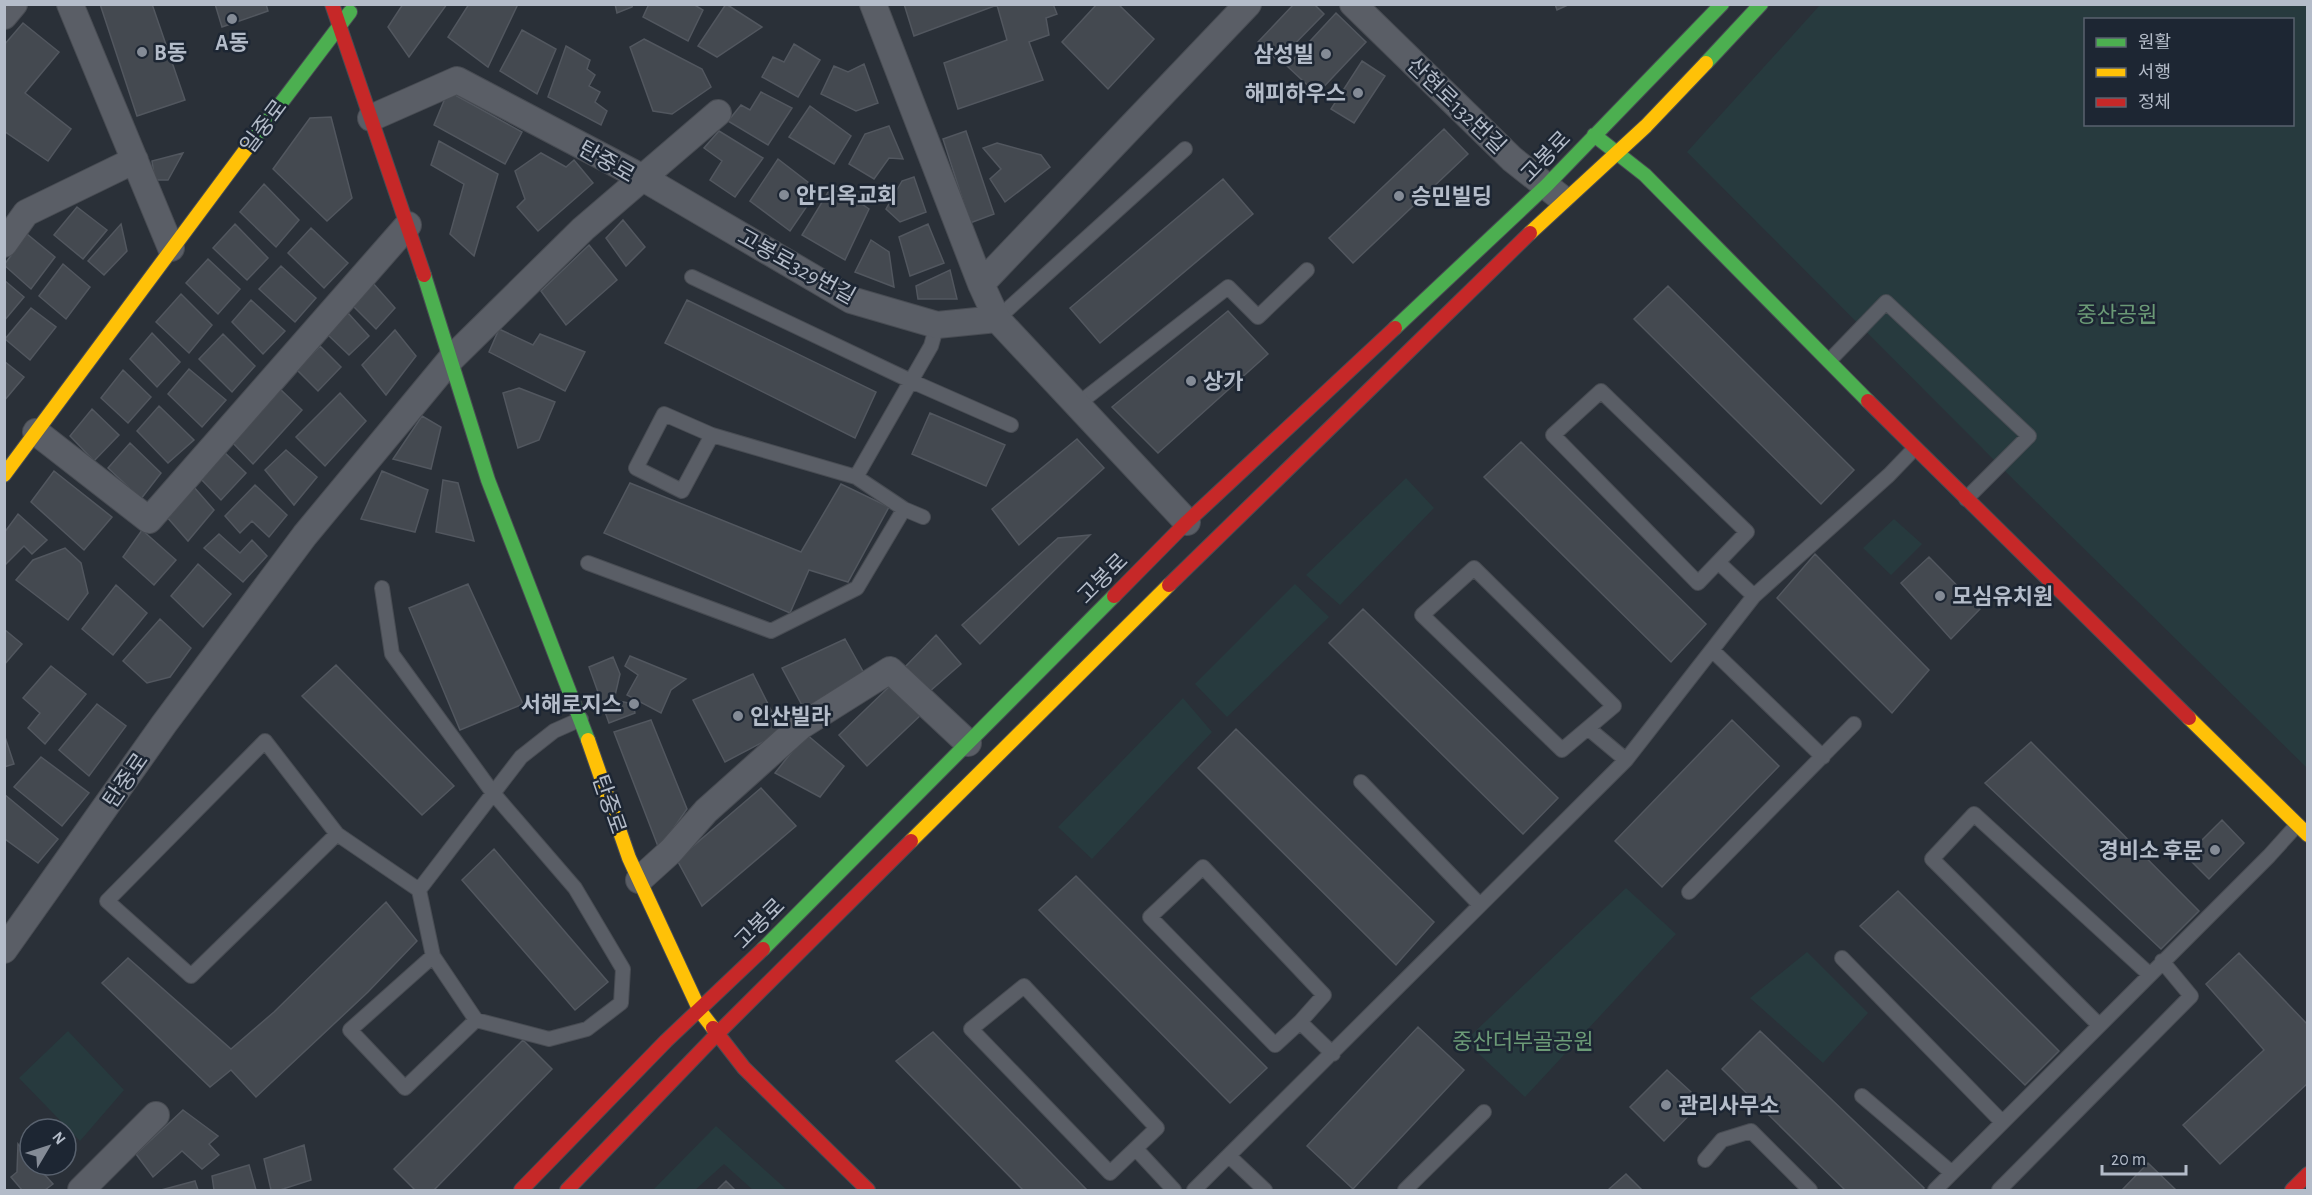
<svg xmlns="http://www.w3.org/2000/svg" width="2312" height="1195" font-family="'Alegreya Sans','Noto Sans KR',sans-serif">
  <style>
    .green { fill: #273a3e; fill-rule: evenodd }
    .building { fill: #444950; stroke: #52575f; stroke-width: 1.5 }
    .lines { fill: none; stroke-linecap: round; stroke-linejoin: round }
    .lane-casing { stroke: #484c53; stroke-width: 16 }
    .street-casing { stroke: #484c53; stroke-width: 28 }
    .fast-casing { stroke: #484c53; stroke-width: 16 }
    .slow-casing { stroke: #484c53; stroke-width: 16 }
    .jam-casing { stroke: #484c53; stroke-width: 16 }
    .lane { stroke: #5a5e66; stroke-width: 14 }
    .street { stroke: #5a5e66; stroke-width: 26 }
    .fast { stroke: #4caf50; stroke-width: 14 }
    .slow { stroke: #ffc107; stroke-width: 14 }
    .jam { stroke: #c62828; stroke-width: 14 }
    .poi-dot { fill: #848b96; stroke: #1d2633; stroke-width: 2 }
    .labels { text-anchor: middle; stroke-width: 5; stroke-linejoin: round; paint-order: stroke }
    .poi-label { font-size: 22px; font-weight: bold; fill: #b4bcc9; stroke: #1d2633; text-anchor: start }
    .street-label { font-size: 22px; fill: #b4bcc9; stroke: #1d2633 }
    .park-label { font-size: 22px; fill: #6b9a76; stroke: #1d2633 }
  </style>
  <rect width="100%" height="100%" fill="#2a3038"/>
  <path class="green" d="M 1820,5 L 2307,5 L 2307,768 L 2014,480 L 1687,152 ZM 2086,20 L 2292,20 L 2292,124 L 2086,124 Z
    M 1406,478 L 1434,508 L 1340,605 L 1306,575 Z
    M 1894,519 L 1922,544 L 1891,575 L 1863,548 Z
    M 1295,584 L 1329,617 L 1227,717 L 1195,684 Z
    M 1183,698 L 1212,732 L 1092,859 L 1058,827 Z
    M 1626,888 L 1676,934 L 1525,1097 L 1465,1041 Z
    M 1807,952 L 1868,1013 L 1823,1063 L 1750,998 Z
    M 68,1031 L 124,1090 L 80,1141 L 19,1078 Z
    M 716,1126 L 787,1190 L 753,1190 L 724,1164 L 695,1190 L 653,1190 Z"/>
  <path class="building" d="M 100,4 L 152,4 L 185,100 L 137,116 Z
    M 215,4 L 266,4 L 268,11 L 222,27 Z
    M 403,4 L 447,4 L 409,57 L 388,27 Z
    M 469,4 L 518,4 L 488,67 L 448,37 Z
    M 615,4 L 633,4 L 632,7 L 617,13 Z
    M 649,4 L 693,4 L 703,10 L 688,41 L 643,17 Z
    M 726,4 L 762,27 L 717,57 L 698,46 Z
    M 904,4 L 1053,4 L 1057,14 L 1046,18 L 1049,35 L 1029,42 L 1043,80 L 958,109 L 944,63 L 1007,40 L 997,5 L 914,36 Z
    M 1097,4 L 1118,4 L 1154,39 L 1108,89 L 1062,42 Z
    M 1294,4 L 1314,4 L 1324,14 L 1278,61 L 1258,42 Z
    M 1555,4 L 1570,4 L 1557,10 Z
    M 1336,13 L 1366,42 L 1317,94 L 1287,66 Z
    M 23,23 L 59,52 L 25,93 L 71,129 L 48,161 L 4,131 L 4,45 Z
    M 522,30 L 556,49 L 537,94 L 500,71 Z
    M 644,39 L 702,69 L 711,87 L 672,114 L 653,111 L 630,47 Z
    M 794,44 L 820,60 L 798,97 L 762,77 L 773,57 L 784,62 Z
    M 566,46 L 590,60 L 587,69 L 595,75 L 589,86 L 600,92 L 595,102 L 607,111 L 601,125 L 548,97 Z
    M 1362,61 L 1385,76 L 1354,123 L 1331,109 Z
    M 864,64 L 878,103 L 856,111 L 821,94 L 834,66 L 848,72 Z
    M 448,91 L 522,132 L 505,164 L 434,125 Z
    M 761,92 L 792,108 L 768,145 L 728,121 L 741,105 L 750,110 Z
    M 810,106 L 851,136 L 834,164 L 789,137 Z
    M 331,117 L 352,198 L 327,221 L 273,169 L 310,118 Z
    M 889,126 L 903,159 L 889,158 L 874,179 L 849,164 L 865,134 Z
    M 1444,129 L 1468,154 L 1353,263 L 1329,238 Z
    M 719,131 L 763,158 L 735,197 L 710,180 L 722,161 L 704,148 Z
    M 966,131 L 994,214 L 970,223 L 943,139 Z
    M 439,141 L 498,174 L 474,256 L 450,234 L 464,184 L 431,165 Z
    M 997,143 L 1041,155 L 1050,167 L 1005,202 L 990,179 L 1001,169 L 983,148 Z
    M 183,153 L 168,180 L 155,180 L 152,161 Z
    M 541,153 L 566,167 L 574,160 L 593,183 L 538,231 L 517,207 L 525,199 L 515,171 Z
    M 778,159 L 818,190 L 790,231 L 750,201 Z
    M 914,177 L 926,212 L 900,222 L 886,209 L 902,181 Z
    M 1223,179 L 1253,214 L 1100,343 L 1070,308 Z
    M 264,184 L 299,220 L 276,247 L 240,212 Z
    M 833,184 L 869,209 L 845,260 L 802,235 Z
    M 77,207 L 107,230 L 83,259 L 54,235 Z
    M 623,220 L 645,247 L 626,266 L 606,238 Z
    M 121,224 L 127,251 L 104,275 L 88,261 Z
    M 235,224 L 268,258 L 247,280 L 213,248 Z
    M 928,224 L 944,263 L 910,276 L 899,237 Z
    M 311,228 L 348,263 L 324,288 L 288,253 Z
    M 27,234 L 55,257 L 31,289 L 4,265 Z
    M 871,240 L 889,252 L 894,287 L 855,272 Z
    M 589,245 L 617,280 L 566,325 L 541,291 Z
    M 208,259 L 240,289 L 218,314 L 186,283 Z
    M 63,264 L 90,287 L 66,319 L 39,296 Z
    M 281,266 L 316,298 L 295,322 L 259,289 Z
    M 950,270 L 957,299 L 918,299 L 916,286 Z
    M 4,280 L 24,297 L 4,321 Z
    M 372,282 L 395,308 L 376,329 L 352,305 Z
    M 1668,286 L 1854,470 L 1821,504 L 1634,319 Z
    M 181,294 L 212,325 L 189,353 L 156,322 Z
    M 251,300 L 285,331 L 263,354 L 232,322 Z
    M 687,300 L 876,392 L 855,438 L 665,343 Z
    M 31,308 L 56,327 L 30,360 L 5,339 Z
    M 1228,311 L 1268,354 L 1158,453 L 1112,407 Z
    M 348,313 L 369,336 L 349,355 L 327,334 Z
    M 499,329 L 533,345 L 540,334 L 585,352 L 565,391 L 489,352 Z
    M 395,330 L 416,356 L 386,395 L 362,365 Z
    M 152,333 L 180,362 L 157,387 L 130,359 Z
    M 223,334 L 255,366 L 232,392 L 199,359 Z
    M 320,346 L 341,367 L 318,391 L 297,370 Z
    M 4,361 L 24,377 L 4,401 Z
    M 189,369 L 226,400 L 202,427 L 168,394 Z
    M 123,370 L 151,397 L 128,423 L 101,398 Z
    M 279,388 L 302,410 L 253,464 L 230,440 Z
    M 519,388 L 555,402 L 539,440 L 518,448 L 503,393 Z
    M 340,393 L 366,421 L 325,466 L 296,437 Z
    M 159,406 L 194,440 L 168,463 L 137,431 Z
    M 92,409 L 119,435 L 94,461 L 70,436 Z
    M 930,413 L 1005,445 L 986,486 L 912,454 Z
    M 422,416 L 441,427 L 431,469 L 393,459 Z
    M 1077,439 L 1104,468 L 1019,545 L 992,509 Z
    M 1521,442 L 1706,624 L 1671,662 L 1484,477 Z
    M 130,443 L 161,473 L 141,499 L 108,468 Z
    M 286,450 L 317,477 L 294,505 L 265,470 Z
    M 223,451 L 246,473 L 221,500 L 199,477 Z
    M 54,471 L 112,517 L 84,550 L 31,502 Z
    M 382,471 L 428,490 L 415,532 L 361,519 Z
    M 443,480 L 458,483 L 474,541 L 436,532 Z
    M 630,483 L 801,552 L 841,484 L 889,507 L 848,582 L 809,570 L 790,613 L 604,533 Z
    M 255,485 L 287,515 L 269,537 L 252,521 L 240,533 L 225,516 Z
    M 193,486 L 214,510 L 188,541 L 166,516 Z
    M 18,514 L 47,540 L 32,554 L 24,546 L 4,566 L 4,533 Z
    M 142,530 L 176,560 L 154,585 L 123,557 Z
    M 219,534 L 240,553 L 252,540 L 267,556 L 243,582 L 204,548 Z
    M 1090,535 L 980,644 L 962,625 L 1058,538 Z
    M 65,548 L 81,563 L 88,593 L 68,620 L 16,580 L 33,560 Z
    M 1815,554 L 1929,670 L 1892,713 L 1777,598 Z
    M 1929,557 L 1980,609 L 1951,639 L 1901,583 Z
    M 198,564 L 231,594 L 203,627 L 171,596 Z
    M 468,584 L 523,704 L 460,730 L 409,608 Z
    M 116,585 L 147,613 L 113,655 L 82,629 Z
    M 1363,609 L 1558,798 L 1523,834 L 1329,643 Z
    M 160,619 L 191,648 L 170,677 L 147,683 L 123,661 Z
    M 4,629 L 22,644 L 4,665 Z
    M 936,635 L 961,664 L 929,692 L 904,668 Z
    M 845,639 L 865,675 L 804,709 L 782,668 Z
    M 630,656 L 686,679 L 671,690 L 661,713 L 627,695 L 638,675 L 625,666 Z
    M 613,657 L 620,674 L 614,700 L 633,704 L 635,713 L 609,723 L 589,667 Z
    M 336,665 L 454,786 L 422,815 L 302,696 Z
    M 51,666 L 86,694 L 45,744 L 28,728 L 40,713 L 23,698 Z
    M 753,674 L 782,732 L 725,762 L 693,700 Z
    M 893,683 L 924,712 L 867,766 L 839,735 Z
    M 97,704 L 126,726 L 89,776 L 59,750 Z
    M 651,720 L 687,809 L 659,849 L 614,732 Z
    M 1732,720 L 1779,766 L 1662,887 L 1615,841 Z
    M 1236,729 L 1434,922 L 1396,965 L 1198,768 Z
    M 4,734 L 14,764 L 4,767 Z
    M 806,734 L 844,766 L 820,797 L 775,773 Z
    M 2031,742 L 2199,911 L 2161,949 L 1985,783 Z
    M 41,757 L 89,793 L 62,826 L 14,787 Z
    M 761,788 L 796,826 L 702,906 L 677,860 Z
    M 4,794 L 58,839 L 38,863 L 5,839 Z
    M 2222,820 L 2244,843 L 2209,879 L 2186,856 Z
    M 494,849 L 608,982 L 575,1010 L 462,880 Z
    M 1076,876 L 1267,1068 L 1230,1103 L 1039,910 Z
    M 1898,891 L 2059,1051 L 2025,1085 L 1860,926 Z
    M 386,902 L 417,941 L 368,992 L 256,1097 L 231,1070 L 210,1087 L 102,983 L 128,958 L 231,1049 L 274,1012 Z
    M 2239,953 L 2308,1025 L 2308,1083 L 2220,1164 L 2183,1125 L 2264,1050 L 2206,984 Z
    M 1418,1027 L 1464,1070 L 1353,1189 L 1307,1146 Z
    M 1760,1031 L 1924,1188 L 1923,1190 L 1845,1190 L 1722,1069 Z
    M 933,1032 L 1087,1190 L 1023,1190 L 896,1061 Z
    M 523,1040 L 552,1069 L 434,1190 L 415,1190 L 394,1169 Z
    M 1667,1070 L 1702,1102 L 1664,1141 L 1630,1107 Z
    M 183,1110 L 218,1136 L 209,1144 L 219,1155 L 202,1169 L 182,1151 L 153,1177 L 136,1154 Z
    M 18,1144 L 30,1158 L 30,1165 L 36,1165 L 53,1184 L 45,1190 L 22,1190 L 11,1177 L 17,1172 Z
    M 304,1145 L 311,1180 L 280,1190 L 271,1190 L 264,1159 Z
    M 2148,1163 L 2176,1190 L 2122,1190 Z
    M 249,1165 L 256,1190 L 214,1190 L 212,1176 Z
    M 1626,1174 L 1642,1190 L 1608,1190 Z
    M 195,1181 L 198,1190 L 161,1190 Z
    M 726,1181 L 735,1190 L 717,1190 Z"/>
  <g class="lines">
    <defs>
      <path id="lane" d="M 692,277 L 911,381 L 1011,425
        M 997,319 L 1185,149
        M 1829,361 L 1886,302 L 2029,436 L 1966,499
        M 1601,391 L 1747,532 L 1698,583 L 1553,435 Z
        M 1078,404 L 1228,287 L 1258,317 L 1307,270
        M 712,435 L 682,491 L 636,468 L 664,414 L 712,435 L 856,477 L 904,509 L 923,517
        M 856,477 L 931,346 L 937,325
        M 588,563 L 771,631 L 857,588 L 904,509
        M 1719,563 L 1754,596
        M 1474,568 L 1614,706 L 1562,750 L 1422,615 Z
        M 1712,650 L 1823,757
        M 1589,729 L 1626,760
        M 1361,782 L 1480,905
        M 337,834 L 191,976 L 107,901 L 265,741 L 337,834 L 419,890 L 433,956 L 476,1020 L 549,1039 L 587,1029 L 621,1003 L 623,969 L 575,888 L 493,793 L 392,654 L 382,588
        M 1203,867 L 1324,995 L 1300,1022 L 1275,1045 L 1150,917 Z
        M 419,890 L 521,757 L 554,731 L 581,719
        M 1689,892 L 1854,724
        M 433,956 L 350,1030 L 405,1088 L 476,1020
        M 1842,958 L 2002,1122
        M 1024,986 L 1157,1128 L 1110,1173 L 971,1029 Z
        M 1300,1022 L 1333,1054
        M 2099,1025 L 1932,859 L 1974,814 L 2149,974
        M 1862,1096 L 1952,1173
        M 1136,1149 L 1174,1190
        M 1229,1156 L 1265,1190
        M 1705,1160 L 1722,1140 L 1751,1131 L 1810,1190
        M 1194,1190 L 1626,760 L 1754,596 L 1889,475 L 1915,448
        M 1405,1190 L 1484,1112
        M 1935,1190 L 2269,856 L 2297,825
        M 1999,1190 L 2191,996 L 2162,961"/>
      <path id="street" d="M 70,4 L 171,248
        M 873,4 L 981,284 L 997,319 L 1187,522
        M 1353,4 L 1512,159 L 1560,197
        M 4,16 L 14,4
        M 371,118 L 457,80 L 643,178 L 851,300 L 937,325 L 997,319
        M 4,244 L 26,213 L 135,160
        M 981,284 L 1248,4
        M 36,432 L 149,520 L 408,225
        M 639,880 L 671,851 L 706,811 L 801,726 L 890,670 L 968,743
        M 4,950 L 164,724 L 305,535 L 451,359 L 583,229 L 718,113
        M 81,1190 L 156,1115"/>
      <path id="fast" d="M 1706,63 L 1761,4
        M 1594,135 L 1645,175 L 1868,401
        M 250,144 L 350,12
        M 424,275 L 488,480 L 588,740
        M 1395,328 L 1546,186 L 1722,4
        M 763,949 L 1114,596"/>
      <path id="slow" d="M 1530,233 L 1646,126 L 1706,63
        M 4,475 L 250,144
        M 2189,718 L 2308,835
        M 588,740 L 629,858 L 700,1011 L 713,1028
        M 911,841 L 1169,585"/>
      <path id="jam" d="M 332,4 L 424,275
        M 1868,401 L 2189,718
        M 1169,585 L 1530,233
        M 1114,596 L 1187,522 L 1395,328
        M 713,1028 L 744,1068 L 868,1190
        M 521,1190 L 666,1041 L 763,949
        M 567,1190 L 717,1034 L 911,841
        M 2292,1190 L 2308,1174"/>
    </defs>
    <use href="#lane" class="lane-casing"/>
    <use href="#street" class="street-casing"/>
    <use href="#fast" class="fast-casing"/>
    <use href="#slow" class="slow-casing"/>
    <use href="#jam" class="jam-casing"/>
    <use href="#lane" class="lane"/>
    <use href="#street" class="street"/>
    <use href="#fast" class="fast"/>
    <use href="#slow" class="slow"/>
    <use href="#jam" class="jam"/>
  </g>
  <g class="poi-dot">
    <circle cx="232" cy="19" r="6"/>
    <circle cx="142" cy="52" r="6"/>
    <circle cx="1326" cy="54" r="6"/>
    <circle cx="1358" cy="93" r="6"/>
    <circle cx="784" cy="195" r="6"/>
    <circle cx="1399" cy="196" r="6"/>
    <circle cx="1191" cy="381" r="6"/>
    <circle cx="1940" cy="596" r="6"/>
    <circle cx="634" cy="704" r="6"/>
    <circle cx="738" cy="716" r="6"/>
    <circle cx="2215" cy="850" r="6"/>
    <circle cx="1666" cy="1105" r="6"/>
  </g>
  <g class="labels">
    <g class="poi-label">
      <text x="232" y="50" text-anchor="middle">A동</text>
      <text x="154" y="60">B동</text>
      <text x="1314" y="62" text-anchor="end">삼성빌</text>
      <text x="1346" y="101" text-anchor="end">해피하우스</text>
      <text x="796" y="203">안디옥교회</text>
      <text x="1411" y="204">승민빌딩</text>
      <text x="1203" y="389">상가</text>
      <text x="1952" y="604">모심유치원</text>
      <text x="622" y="712" text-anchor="end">서해로지스</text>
      <text x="750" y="724">인산빌라</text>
      <text x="2203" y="858" text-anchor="end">경비소 후문</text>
      <text x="1678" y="1113">관리사무소</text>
    </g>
    <g class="street-label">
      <text transform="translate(1457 105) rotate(44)" y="8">산현로132번길</text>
      <text transform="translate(263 126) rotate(-53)" y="8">일중로</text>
      <text transform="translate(1545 156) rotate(-46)" y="8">고봉로</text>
      <text transform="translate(607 161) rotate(30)" y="8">탄중로</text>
      <text transform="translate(797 266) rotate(29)" y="8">고봉로329번길</text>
      <text transform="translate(1102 578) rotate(-45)" y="8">고봉로</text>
      <text transform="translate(125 780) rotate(-55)" y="8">탄중로</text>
      <text transform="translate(610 804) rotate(71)" y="8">탄중로</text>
      <text transform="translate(759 923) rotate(-45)" y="8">고봉로</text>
    </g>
    <g class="park-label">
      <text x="2117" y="322">중산공원</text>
      <text x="1523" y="1049">중산더부골공원</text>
    </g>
  </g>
  <rect width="2312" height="1195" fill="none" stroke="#b4bcc9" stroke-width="12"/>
  <rect x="2084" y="18" width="210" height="108" fill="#1d2633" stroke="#59626f" stroke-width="1.5"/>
  <rect x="2096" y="38" width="30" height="9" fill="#4caf50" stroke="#59626f" stroke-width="1.5"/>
  <text x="2138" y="48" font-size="18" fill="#b4bcc9">원활</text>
  <rect x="2096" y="68" width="30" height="9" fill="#ffc107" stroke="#59626f" stroke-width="1.5"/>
  <text x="2138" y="78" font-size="18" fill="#b4bcc9">서행</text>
  <rect x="2096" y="98" width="30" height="9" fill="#c62828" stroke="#59626f" stroke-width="1.5"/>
  <text x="2138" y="108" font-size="18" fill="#b4bcc9">정체</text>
  <g transform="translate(48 1147) rotate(51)"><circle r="28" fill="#1d2633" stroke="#59626f" stroke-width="1.5"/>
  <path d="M0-4.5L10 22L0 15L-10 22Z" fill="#848b96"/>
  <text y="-9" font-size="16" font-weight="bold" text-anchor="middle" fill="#b4bcc9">N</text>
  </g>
  <path d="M2102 1165v9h84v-9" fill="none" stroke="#b4bcc9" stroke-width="3"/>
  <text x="2111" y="1165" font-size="18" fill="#b4bcc9" stroke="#1d2633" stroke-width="4.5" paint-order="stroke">20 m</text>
</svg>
